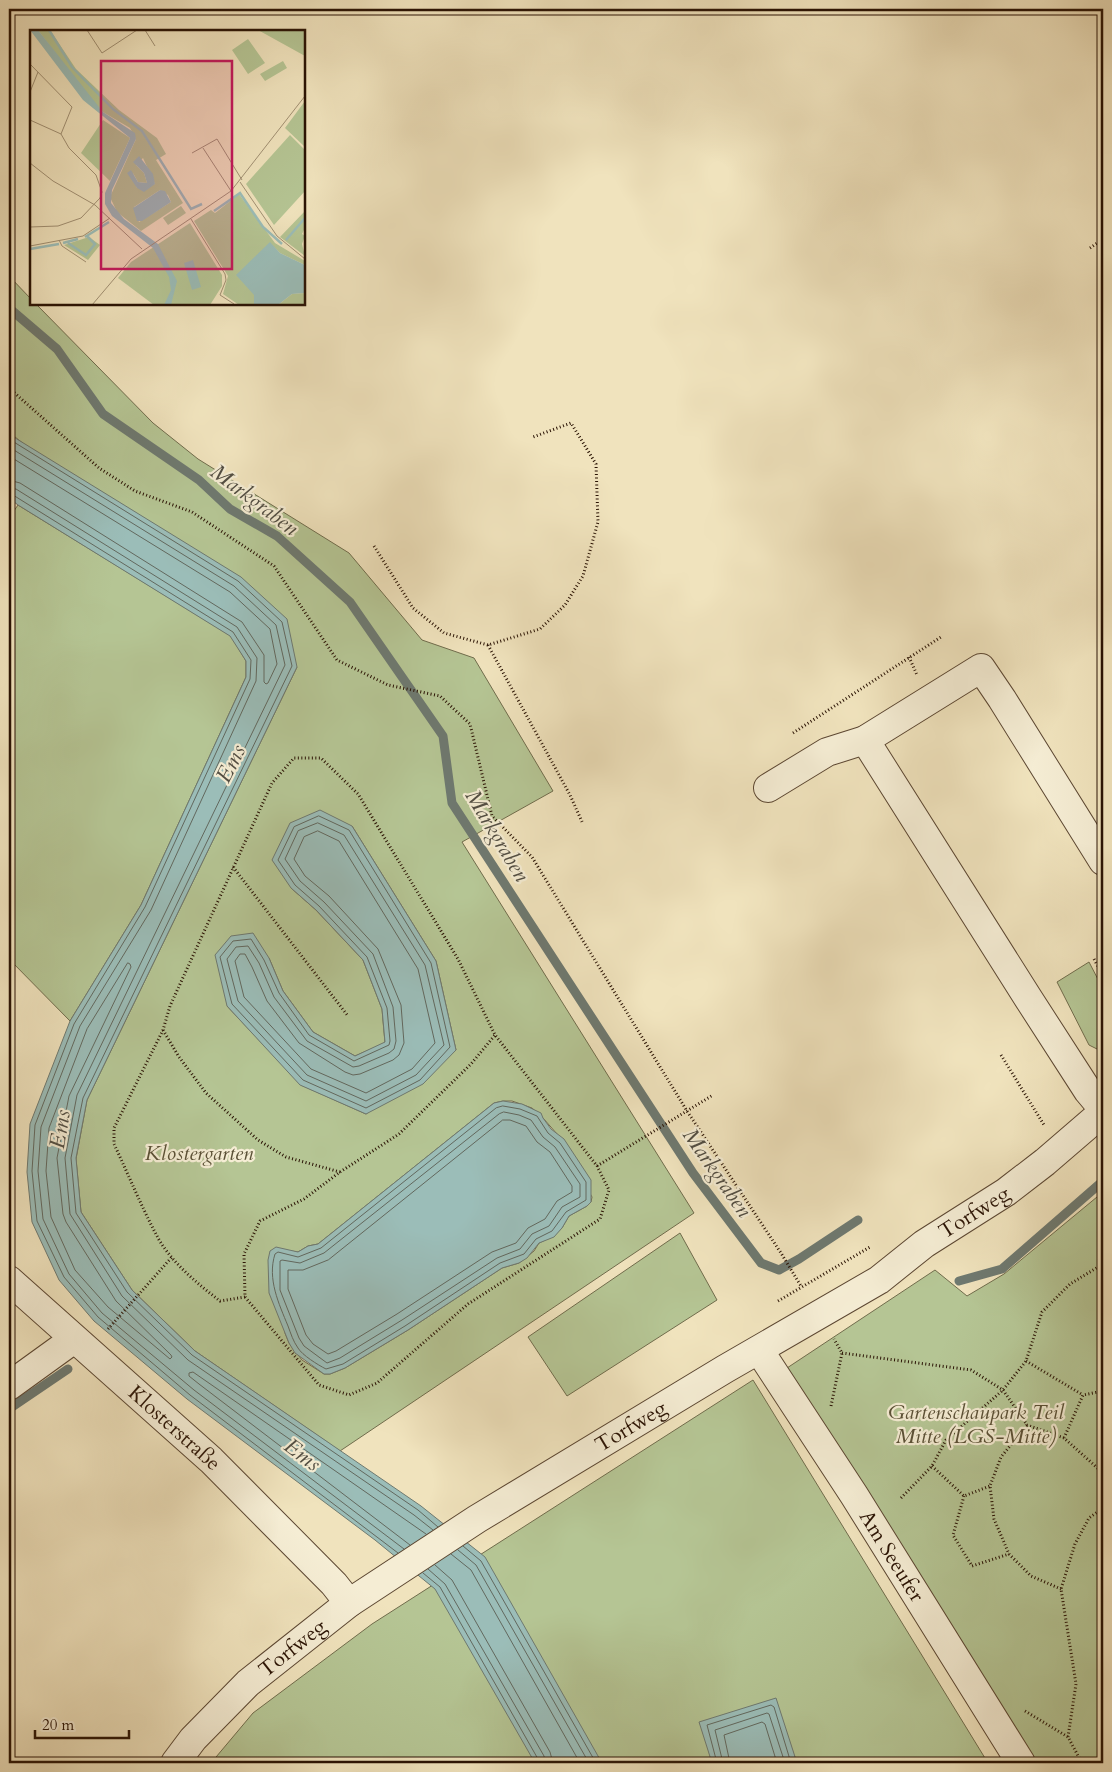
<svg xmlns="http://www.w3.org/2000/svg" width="1112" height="1772" font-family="Cardo,serif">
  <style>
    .green { fill: #b5c594; stroke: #706c4c; fill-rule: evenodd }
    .water { fill: #9bbdb8; stroke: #6e7970 }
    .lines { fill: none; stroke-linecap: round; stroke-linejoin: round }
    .shore { stroke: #62685e; stroke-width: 1 }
    .stream { stroke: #6e7970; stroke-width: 9 }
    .minor-casing { stroke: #5c4732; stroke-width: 30 }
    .path { stroke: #2a1304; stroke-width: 3; stroke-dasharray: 1 2.5; stroke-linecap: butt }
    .minor { stroke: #f5edd4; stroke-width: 28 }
    .labels { text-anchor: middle; stroke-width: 4.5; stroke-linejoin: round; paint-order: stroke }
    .park-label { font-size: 21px; font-style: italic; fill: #5b5136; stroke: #f5edd4 }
    .street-label { font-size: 21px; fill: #2a1304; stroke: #f5edd4 }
    .water-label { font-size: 22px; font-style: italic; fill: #524e43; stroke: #f5edd4 }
    .inset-river { fill: none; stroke: #9bbdb8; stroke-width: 2.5 }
    .inset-road { fill: none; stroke: #a19073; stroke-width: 1 }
    .view { fill: #c2185b; fill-opacity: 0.15; stroke: #c2185b; stroke-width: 2.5 }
    .inset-edge { fill: none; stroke: #2a1304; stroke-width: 2.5 }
  </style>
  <rect width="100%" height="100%" fill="#f0e3bd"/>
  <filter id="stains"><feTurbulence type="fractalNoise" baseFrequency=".004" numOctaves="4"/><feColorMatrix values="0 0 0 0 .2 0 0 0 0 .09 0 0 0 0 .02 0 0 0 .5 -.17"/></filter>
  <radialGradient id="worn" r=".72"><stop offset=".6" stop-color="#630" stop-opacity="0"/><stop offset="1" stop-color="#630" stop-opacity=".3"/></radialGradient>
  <path class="green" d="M 9,276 L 31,299 L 31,304 L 36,304 L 153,423 L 198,459 L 349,553 L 422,640 L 474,658 L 553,791 L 462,842 L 694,1213 L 340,1451 L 195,1351 L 132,1290 L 81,1212 L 76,1159 L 87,1100 L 297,667 L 9,432 ZM 352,826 L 436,961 L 456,1050 L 366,1114 L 301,1085 L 227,1006 L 269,958 L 283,991 L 313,1032 L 355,1056 L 385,1043 L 382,1009 L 363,960 L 316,910 L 291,888 ZM 503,1101 L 512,1101 L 532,1108 L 543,1118 L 557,1134 L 592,1197 L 591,1202 L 587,1206 L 569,1216 L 562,1228 L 554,1236 L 539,1243 L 534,1251 L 519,1263 L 502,1268 L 408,1330 L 345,1368 L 330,1374 L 324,1374 L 302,1360 L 289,1343 L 285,1333 L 291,1251 L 298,1252 L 308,1246 L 318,1244 L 494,1103 Z
    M 18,505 L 231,636 L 246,661 L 246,677 L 141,905 L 70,1021 L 9,959 L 9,518 Z
    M 1089,962 L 1103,989 L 1103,1052 L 1089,1045 L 1057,982 Z
    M 1103,1192 L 1103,1763 L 1036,1763 L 859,1478 L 787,1368 L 935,1270 L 967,1296 L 1004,1274 Z
    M 680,1233 L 717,1300 L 567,1396 L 528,1337 Z
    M 753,1380 L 988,1763 L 211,1763 L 253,1713 L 372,1624 Z"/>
  <path class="water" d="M 9,432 L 12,436 L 241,577 L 287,619 L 297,667 L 87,1100 L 76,1158 L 81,1212 L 132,1290 L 195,1351 L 421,1506 L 485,1557 L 602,1763 L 535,1763 L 435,1589 L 375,1540 L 187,1399 L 94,1321 L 59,1280 L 32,1222 L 27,1172 L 30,1124 L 70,1021 L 141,905 L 246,677 L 246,661 L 230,636 L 18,505 L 9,498 Z
    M 320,810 L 352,826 L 436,961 L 456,1050 L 423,1084 L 366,1114 L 300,1085 L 227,1006 L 215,955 L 231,936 L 253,933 L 269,958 L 283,991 L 313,1032 L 355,1056 L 385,1042 L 382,1009 L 363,960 L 316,910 L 291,888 L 272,860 L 290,823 Z
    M 503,1101 L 522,1104 L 541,1113 L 543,1118 L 551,1129 L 564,1139 L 591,1180 L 591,1202 L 587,1206 L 569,1216 L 562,1228 L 554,1237 L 539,1243 L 527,1258 L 519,1263 L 502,1268 L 408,1330 L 345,1368 L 330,1374 L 324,1374 L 295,1353 L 289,1343 L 269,1293 L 268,1260 L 270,1251 L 276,1247 L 298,1252 L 308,1246 L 318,1244 L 494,1103 Z
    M 776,1698 L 797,1763 L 712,1763 L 699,1722 Z"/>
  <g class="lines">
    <path class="shore" d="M 9,439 L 238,581 L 282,622 L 292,666 L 83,1098 L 71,1158 L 76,1213 L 127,1292 L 192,1355 L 418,1510 L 438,1527
      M 9,447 L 234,586 L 276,625 L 285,665 L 77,1095 L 65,1158 L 70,1214 L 122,1296 L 188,1360 L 414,1515 L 433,1530
      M 9,456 L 230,592 L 270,629 L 277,664 L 268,683 L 266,684 L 264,682 L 264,655 L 242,622 L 20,483 L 9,480
      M 9,488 L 16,489 L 237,627 L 257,658 L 256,681 L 151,910 L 80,1026 L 41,1127 L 38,1171 L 43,1219 L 69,1274 L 102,1313 L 194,1390 L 404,1549
      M 9,494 L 13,495 L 233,632 L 251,660 L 250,679 L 145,907 L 74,1024 L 35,1125 L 32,1171 L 37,1221 L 64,1277 L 98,1317 L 190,1395 L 398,1553
      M 319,816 L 349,830 L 431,963 L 450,1047 L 420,1080 L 366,1108 L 303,1080 L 232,1004 L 220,957 L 233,941 L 251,939 L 264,960 L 279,993 L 309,1035 L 354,1061 L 389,1045 L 390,1041 L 387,1008 L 367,957 L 319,906 L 295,885 L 278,860 L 294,827 Z
      M 318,823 L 344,835 L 425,965 L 444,1045 L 416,1075 L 366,1101 L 307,1075 L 238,1001 L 227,959 L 236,947 L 248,946 L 259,963 L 274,997 L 307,1041 L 353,1067 L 359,1066 L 389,1053 L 394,1049 L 396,1041 L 393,1007 L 373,954 L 324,902 L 300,881 L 285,859 L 298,831 Z
      M 318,831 L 339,841 L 418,969 L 435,1043 L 412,1069 L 366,1093 L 311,1069 L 244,997 L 235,961 L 240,954 L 245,954 L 252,967 L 267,1001 L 299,1043 L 345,1072 L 353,1075 L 360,1074 L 393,1060 L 399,1055 L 404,1043 L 401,1005 L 378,949 L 329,896 L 305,876 L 294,859 L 304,837 Z
      M 128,963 L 130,964 L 131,967 L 69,1096 L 57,1158 L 63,1214 L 66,1222 L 116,1301 L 171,1355 L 172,1357 L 170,1359 L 108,1307 L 75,1270 L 51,1217 L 46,1171 L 49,1128 L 87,1029 Z
      M 503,1106 L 520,1109 L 537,1116 L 548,1133 L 560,1143 L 586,1182 L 586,1200 L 566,1212 L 552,1231 L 536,1239 L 524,1254 L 500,1263 L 405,1326 L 343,1364 L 326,1369 C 318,1365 302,1355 298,1348 C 293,1341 291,1334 288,1326 C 279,1304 267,1279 275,1254 L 278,1252 L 298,1257 L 321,1248 L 496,1108 Z
      M 504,1112 L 519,1115 L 531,1120 L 543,1137 L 555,1147 L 580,1184 L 580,1197 L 562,1207 L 549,1226 L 532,1234 L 520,1249 L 497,1258 L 402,1320 L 340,1358 L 327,1363 L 304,1346 L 299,1338 L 280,1290 L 280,1261 L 282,1260 L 300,1263 L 324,1253 L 499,1114 Z
      M 503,1120 L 510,1120 L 526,1126 L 537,1142 L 550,1152 L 572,1186 L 572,1192 L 557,1201 L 545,1219 L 528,1228 L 516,1243 L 492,1252 L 397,1314 L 336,1351 L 328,1354 L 313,1344 L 306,1335 L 288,1289 L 288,1270 L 303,1270 L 328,1260 Z
      M 410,1545 L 199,1384 L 189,1376 L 189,1373 L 193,1372 L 426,1534
      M 463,1546 L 481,1561 L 596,1763
      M 458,1550 L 476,1565 L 589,1763
      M 451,1554 L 471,1570 L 580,1763
      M 435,1565 L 452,1580 L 550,1752 L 553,1763
      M 428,1569 L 445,1584 L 544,1756 L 545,1763
      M 423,1573 L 440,1587 L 538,1759 L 539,1763
      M 717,1763 L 707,1725 L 771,1705 L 774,1707 L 791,1763
      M 723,1763 L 715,1730 L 767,1713 L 769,1714 L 785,1763
      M 730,1763 L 724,1735 L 762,1722 L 765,1724 L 777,1763"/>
    <path class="stream" d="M 9,308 L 57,349 L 103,414 L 199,480 L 230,509 L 277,536 L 350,602 L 443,736 L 452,803 L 693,1173 L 761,1263 L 779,1270 L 799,1259 L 858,1220
      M 959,1281 L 1002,1269 L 1103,1181
      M 9,1409 L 68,1369"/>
    <defs>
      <g id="minor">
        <path d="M 865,740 L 1028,998 L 1088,1091 L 1103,1109"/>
        <path d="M 768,788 L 827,752 L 865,740 L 981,668 L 1002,699 L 1103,861"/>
        <path id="s1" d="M 9,1280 L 211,1460 L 334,1584 L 349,1603"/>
        <path id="s2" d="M 759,1350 L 854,1495 L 1021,1763"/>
        <path d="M 9,1386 L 74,1339"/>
        <path id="s3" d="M 175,1763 L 193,1739 L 248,1683 L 349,1603 L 477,1519 L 725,1369 L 879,1280 L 924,1244 L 1006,1192 L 1045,1162 L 1103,1112"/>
      </g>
    </defs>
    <use href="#minor" class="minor-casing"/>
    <path class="path" d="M 1090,248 L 1103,239
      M 9,388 L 99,468 L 135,491 L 192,512 L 274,566 L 337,660 L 388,685 L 440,696 L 470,724 L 492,816 L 532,857 L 687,1111 L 781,1253 L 801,1286
      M 374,546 L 413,608 L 444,633 L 488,645 L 540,629 L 565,605 L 583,576 L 598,522 L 596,464 L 571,423 L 533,437
      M 488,645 L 570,795 L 583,824
      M 909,657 L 917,675
      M 793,733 L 941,637
      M 233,867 L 348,1016
      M 1094,959 L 1103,976
      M 163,1030 L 179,1057 L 206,1093 L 258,1140 L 286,1157 L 340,1172
      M 1001,1055 L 1044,1125
      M 597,1166 L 713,1095
      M 245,1297 L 220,1301 C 198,1284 172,1263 158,1238 C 142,1208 129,1176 114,1144 L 114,1128 L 163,1030 L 170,1006 L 272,783 L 294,758 L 321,758 L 358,794 L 458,959 L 495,1035 L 597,1166 L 609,1190 L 600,1219 L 468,1304 L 377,1383 L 349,1395 L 319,1385 L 245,1297 L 244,1254 L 260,1221 L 304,1199 L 340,1172 L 399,1134 L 471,1064 L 495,1035
      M 778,1301 L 870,1247
      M 108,1329 L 172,1257
      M 842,1353 L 971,1370 L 1003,1390 L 1027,1425 L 1064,1438 L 1103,1473
      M 1026,1361 L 1083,1395
      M 831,1406 L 842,1353 L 834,1339
      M 1027,1425 L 1001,1457 L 990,1486 L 994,1519 L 1009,1554 L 1031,1576 L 1061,1589
      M 1064,1438 L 1083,1395 L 1103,1391
      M 932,1466 L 964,1496 L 990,1486
      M 964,1496 L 953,1535 L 972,1566 L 1009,1554
      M 901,1498 L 932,1466 L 946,1440 L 1003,1390 L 1026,1361 L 1042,1312 L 1070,1284 L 1103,1264
      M 1025,1711 L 1068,1737 L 1082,1763
      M 1068,1737 L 1076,1684 L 1061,1589 L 1075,1544 L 1089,1518 L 1103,1508"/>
    <use href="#minor" class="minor"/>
  </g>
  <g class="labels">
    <g class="park-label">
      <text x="199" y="1160">Klostergarten</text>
      <text x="976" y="1419">Gartenschaupark Teil<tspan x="976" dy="24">Mitte (LGS-Mitte)</tspan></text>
    </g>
    <g class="street-label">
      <text dy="7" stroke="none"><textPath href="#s3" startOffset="975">Torfweg</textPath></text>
      <text dy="7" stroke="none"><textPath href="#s3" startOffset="570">Torfweg</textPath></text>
      <text dy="7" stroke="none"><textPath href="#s1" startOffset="222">Klosterstraße</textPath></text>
      <text dy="7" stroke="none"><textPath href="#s2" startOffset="245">Am Seeufer</textPath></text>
      <text dy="7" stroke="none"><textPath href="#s3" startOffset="165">Torfweg</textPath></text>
    </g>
    <g class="water-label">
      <text transform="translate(255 499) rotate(37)" y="8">Markgraben</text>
      <text transform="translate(230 763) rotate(-63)" y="8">Ems</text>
      <text transform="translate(498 835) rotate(59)" y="8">Markgraben</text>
      <text transform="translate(59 1129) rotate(-81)" y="8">Ems</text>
      <text transform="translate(718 1172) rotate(55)" y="8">Markgraben</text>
      <text transform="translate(303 1454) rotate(37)" y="8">Ems</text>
    </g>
  </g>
  <g transform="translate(30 30)">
    <rect width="275" height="275" fill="#f0e3bd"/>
    <path d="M 8,0 L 20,0 L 46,39 L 89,80 L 127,108 L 136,124 L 126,130 L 153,173 L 111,201 L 87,182 L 80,167 L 106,109 L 100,98 L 73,82 L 56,64 ZM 113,128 L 125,154 L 107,158 L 103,143 L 108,152 L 117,153 L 114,143 L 106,135 ZM 130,160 L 138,165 L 141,172 L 109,192 L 104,177 ZM 228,0 L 275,0 L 275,26 ZM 218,9 L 235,33 L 218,44 L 202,20 ZM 253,31 L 257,38 L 235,51 L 230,44 ZM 275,71 L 275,117 L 255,98 ZM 73,90 L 100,108 L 80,151 L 51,123 ZM 260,105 L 275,120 L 275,161 L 244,195 L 216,154 ZM 209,164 L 245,213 L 275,231 L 275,235 L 250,223 L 240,213 L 224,265 L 224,275 L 209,275 L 193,264 L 198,246 L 164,191 L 181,180 L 185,183 L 189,180 ZM 151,176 L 156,183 L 138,195 L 133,188 ZM 275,181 L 275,198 L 272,204 L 275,206 L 272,214 L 275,226 L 250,207 ZM 160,193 L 192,245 L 192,256 L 180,275 L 124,275 L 88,248 L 101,232 ZM 59,207 L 70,215 L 58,230 L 34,215 ZM 275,263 L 275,275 L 248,275 L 262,264 Z" fill="#b5c594" fill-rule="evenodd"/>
    <path d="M 0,0 L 8,0 L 73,82 L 105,103 L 106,109 L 82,160 L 81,173 L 94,189 L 128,214 L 147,251 L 141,275 L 134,275 L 141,260 L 139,247 L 123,218 L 82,186 L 75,174 L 75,163 L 100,108 L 53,70 ZM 109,126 L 123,144 L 125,154 L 114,162 L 107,158 L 97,143 L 101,140 L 108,152 L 117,153 L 114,143 L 103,132 ZM 130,160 L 135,161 L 141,172 L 112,191 L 107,191 L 103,178 ZM 240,212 L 250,223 L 275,235 L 275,263 L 262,264 L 248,275 L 224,275 L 224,265 L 206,245 ZM 163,230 L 171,257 L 162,260 L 154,233 Z" fill="#9bbdb8"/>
    <path class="inset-river" d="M 19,0 L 42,37 L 83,79 L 112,101 L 161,179 L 172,174M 184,181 L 210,163 L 233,197 L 252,214M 55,207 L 79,192M 256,210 L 275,188M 33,213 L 48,209M 38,213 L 56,225 L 65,214 L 57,206M 0,219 L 29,214"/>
    <path class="inset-road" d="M 57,0 L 72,23 L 107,0M 115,0 L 125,16M 0,34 L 42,77 L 31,104M 0,62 L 8,42M 0,90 L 31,104 L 39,118 L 66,145 L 72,162 L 70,168 L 51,188 L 28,196 L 0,197M 173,118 L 201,161M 162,123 L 187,109 L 212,150M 0,133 L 23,151 L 65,175 L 112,219M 210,152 L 247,206 L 275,229M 161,189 L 195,244 L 196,250 L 190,265 L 204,274M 29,210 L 32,216 L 56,232M 0,216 L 53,206 L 80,188M 62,275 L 101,229 L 201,161 L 275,66"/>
    <path class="view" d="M 71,31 L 202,31 L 202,239 L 71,239 Z"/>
    <rect width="275" height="275" class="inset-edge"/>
  </g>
  <rect width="1112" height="1772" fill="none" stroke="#f0e3bd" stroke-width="30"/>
  <rect x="10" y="10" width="1092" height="1752" fill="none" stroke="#2a1304" stroke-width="2.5"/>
  <rect x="15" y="15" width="1082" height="1742" fill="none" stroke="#2a1304"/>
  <path d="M35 1730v8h94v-8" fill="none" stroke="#2a1304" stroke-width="2.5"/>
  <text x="42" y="1730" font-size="15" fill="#2a1304" stroke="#f5edd4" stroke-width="4" paint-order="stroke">20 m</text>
  <rect width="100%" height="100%" filter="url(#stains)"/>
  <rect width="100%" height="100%" fill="url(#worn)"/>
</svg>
